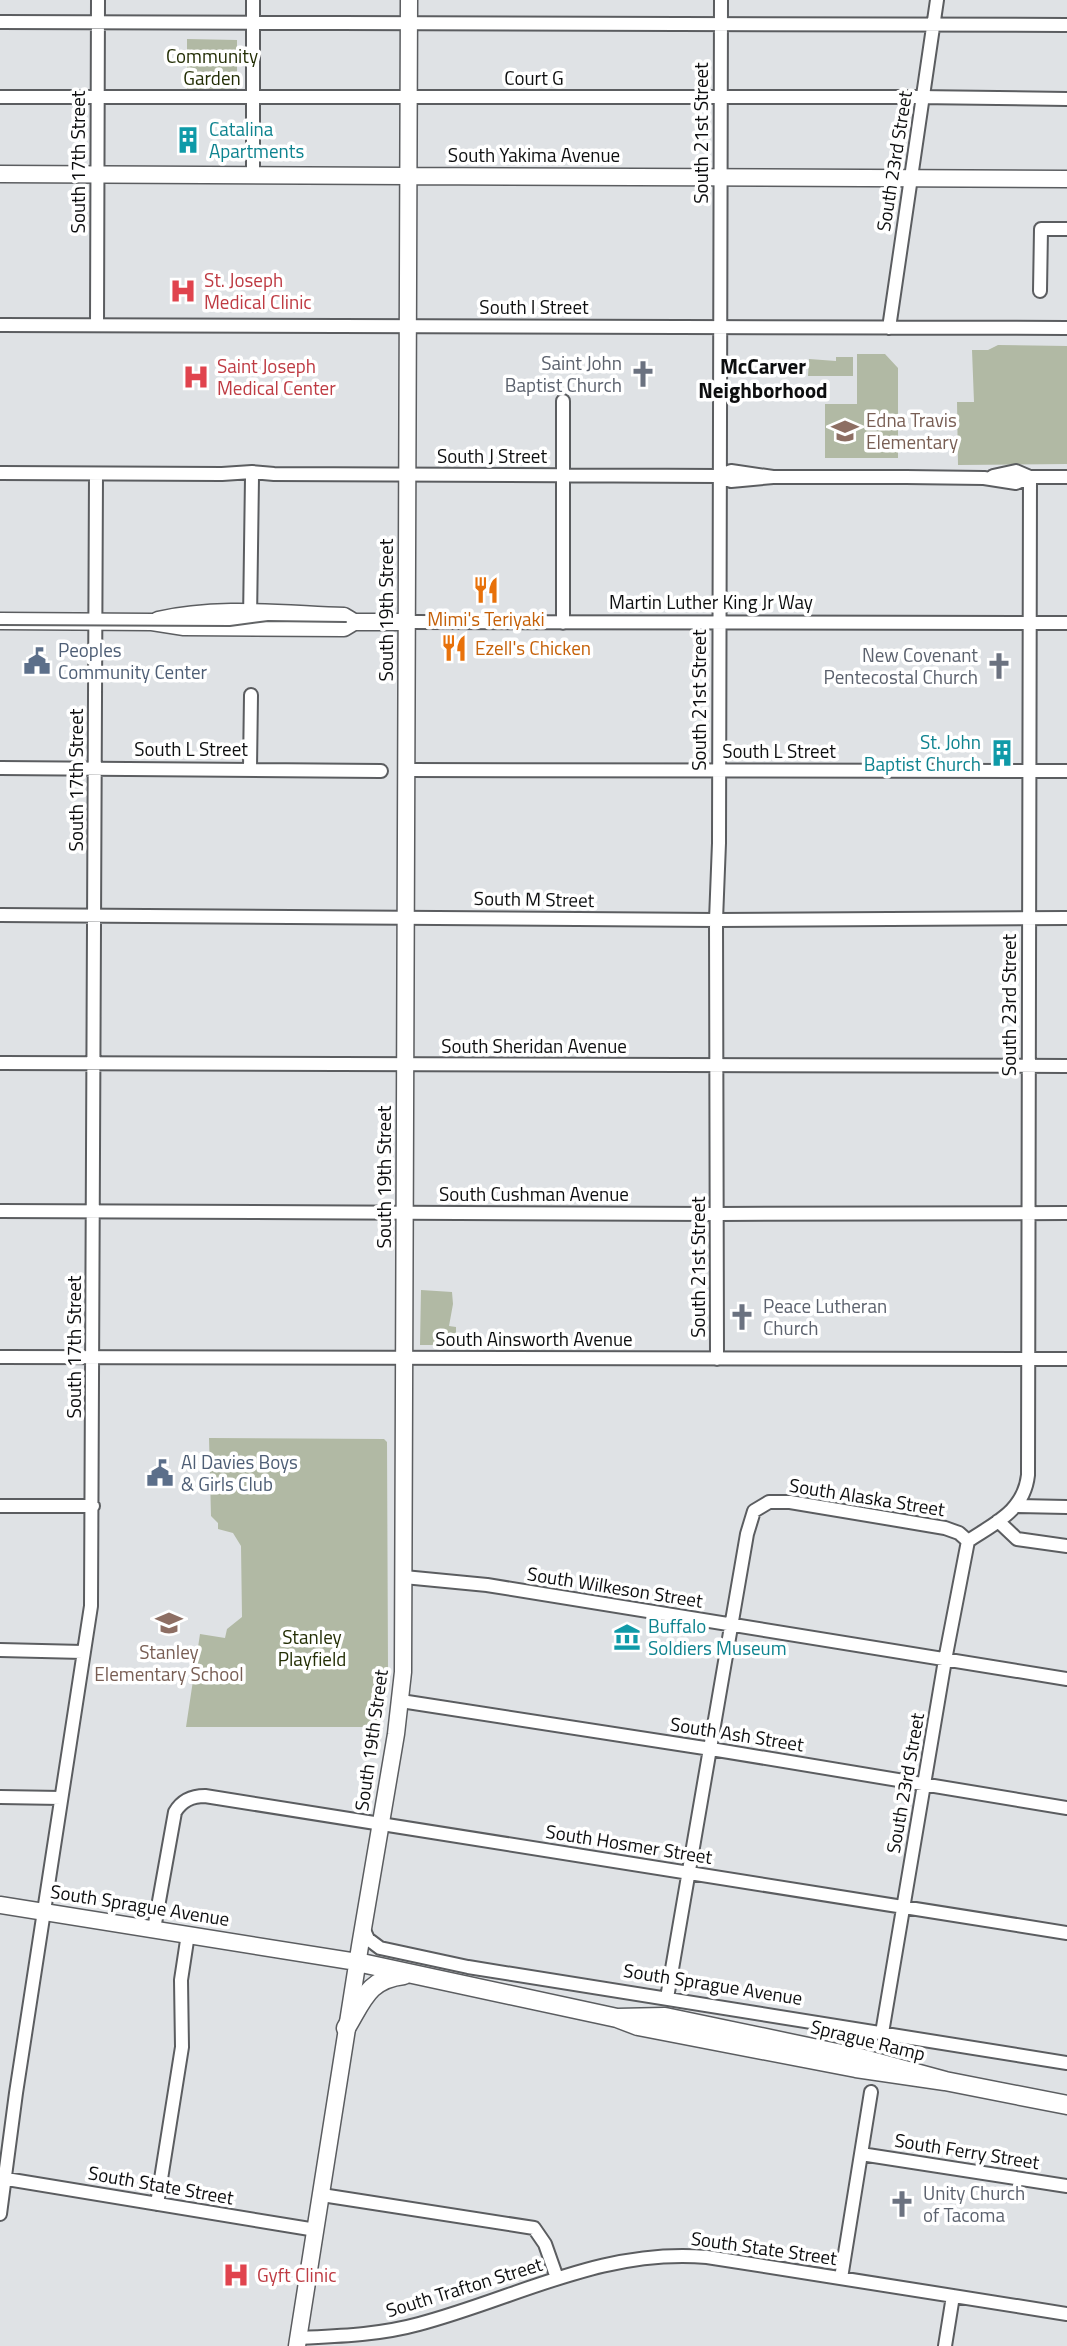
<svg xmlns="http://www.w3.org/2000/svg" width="1067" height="2346" font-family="'Titillium Web',sans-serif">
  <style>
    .green { fill: #b1b9a4 }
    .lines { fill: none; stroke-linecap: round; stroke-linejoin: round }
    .minor-casing { stroke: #5b5d60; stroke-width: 16 }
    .major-casing { stroke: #5b5d60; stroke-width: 19 }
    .highway-casing { stroke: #5b5d60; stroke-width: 21 }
    .minor { stroke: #fff; stroke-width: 12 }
    .major { stroke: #fff; stroke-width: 16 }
    .highway { stroke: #fff; stroke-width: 18 }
    .tram { stroke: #626466; stroke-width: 2 }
    .labels { text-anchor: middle; stroke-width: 7; stroke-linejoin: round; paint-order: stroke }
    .park-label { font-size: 19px; fill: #232e04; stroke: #fff }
    .street-label { font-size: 19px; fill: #0d0e0f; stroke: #fff }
    .culture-label { font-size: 19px; fill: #0d838f; stroke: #fff; text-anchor: start }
    .health-label { font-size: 19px; fill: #be3a42; stroke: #fff; text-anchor: start }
    .worship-label { font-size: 19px; fill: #5b616d; stroke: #fff; text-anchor: end }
    .education-label { font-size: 19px; fill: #785e54; stroke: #fff; text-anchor: start }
    .food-label { font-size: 19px; fill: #c56008; stroke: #fff }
    .service-label { font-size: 19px; fill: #4e5e75; stroke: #fff; text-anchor: start }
    .neighbourhood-label { font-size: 21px; font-weight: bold; fill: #0d0e0f; stroke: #fff }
  </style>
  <rect width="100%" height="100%" fill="#dfe2e5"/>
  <path class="green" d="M 187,39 L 237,40 L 237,93 L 187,93 Z
    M 998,345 L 1067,346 L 1067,464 L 958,465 L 957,402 L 974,402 L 972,350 L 988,350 Z
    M 857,354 L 885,354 L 898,368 L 898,458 L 825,458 L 825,404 L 857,404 Z
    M 836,357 L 853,357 L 853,376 L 808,376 L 809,359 L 836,361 Z
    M 421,1290 L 452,1292 L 453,1304 L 449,1326 L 456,1327 L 456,1345 L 420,1345 Z
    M 209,1438 L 384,1439 L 387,1442 L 388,1670 L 381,1727 L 186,1727 L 200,1634 L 225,1638 L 227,1629 L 242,1617 L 241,1546 L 233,1533 L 218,1529 L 218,1523 L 211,1516 Z"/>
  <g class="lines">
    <defs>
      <path id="minor" d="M 0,22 L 1067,25
        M 0,97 L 917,97 L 1067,99
        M 253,175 L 253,0
        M 1040,291 L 1041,229 L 1067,229
        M 0,325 L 1067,328
        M 97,325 L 98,0
        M 889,328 L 937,0
        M 0,473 L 222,474 L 252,472 L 274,474 L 719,476 L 731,471 L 773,477
        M 719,476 L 731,481 L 773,477 L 906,477 L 984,478 L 1016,483 L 1030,477 L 1067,477
        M 993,476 L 1016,471 L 1030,477
        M 250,620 L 252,477
        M 407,622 L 1067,623
        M 563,623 L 563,401
        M 0,768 L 381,771
        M 250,768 L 251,695
        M 407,770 L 1067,771
        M 0,915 L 716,920 L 1067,918
        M 0,1063 L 1067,1066
        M 0,1211 L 717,1214 L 1067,1213
        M 0,1357 L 1067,1359
        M 717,1359 L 716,920 L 719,843 L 721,0
        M 0,1506 L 93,1506
        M 1018,1506 L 1067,1507
        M 998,1521 L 1017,1539 L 1067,1546
        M 968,1541 C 995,1523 1024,1511 1028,1475 L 1030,477
        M 404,1577 L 487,1585 L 1067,1679
        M 0,1650 L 83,1652
        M 401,1701 L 711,1749 L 1067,1808
        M 0,1797 L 61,1798
        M 363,1928 L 368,1939 L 380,1948 L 468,1967 L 1067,2063
        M 154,1929 L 175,1812 C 182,1800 192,1796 205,1796 L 1067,1933
        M 667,1998 L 747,1534 L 754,1511 L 769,1502 L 790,1502 L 945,1528 L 959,1533 L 968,1541
        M 882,2033 L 945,1660 L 968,1541
        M 861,2154 L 1067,2186
        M 0,2178 L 316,2230
        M 322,2195 L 534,2228 L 545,2244 L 557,2278
        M 157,2204 L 182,2047 L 181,1980 L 188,1934
        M 0,2214 L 16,2093 L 91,1606 L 96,474
        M 841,2278 L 871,2092
        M 298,2338 C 339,2336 379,2335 419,2324 C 517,2298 602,2248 707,2257 L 1067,2314
        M 945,2346 L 953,2296"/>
      <path id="major" d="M 0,174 L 1067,179
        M 158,620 C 218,606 283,614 344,616 L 354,622
        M 0,621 L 152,622 L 184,627 L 344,628 L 354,622 L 407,622
        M 0,1905 L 357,1962
        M 297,2346 L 360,1946 L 396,1734 L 403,1672 L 409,0"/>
      <path id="highway" d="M 357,1962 L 617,2018 L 638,2026 L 856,2068 L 945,2081 L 856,2057 L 665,2017 L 617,2018
        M 346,2028 C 363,2000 368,1979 404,1975
        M 945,2081 L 1067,2105"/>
    </defs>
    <use href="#minor" class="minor-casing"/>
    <use href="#major" class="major-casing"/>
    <use href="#highway" class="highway-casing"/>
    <use href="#minor" class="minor"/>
    <use href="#major" class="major"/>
    <use href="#highway" class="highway"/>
    <path class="tram" d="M 0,625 L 230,626 L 268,621 L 346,622"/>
  </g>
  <defs>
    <symbol id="building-bare" viewBox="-9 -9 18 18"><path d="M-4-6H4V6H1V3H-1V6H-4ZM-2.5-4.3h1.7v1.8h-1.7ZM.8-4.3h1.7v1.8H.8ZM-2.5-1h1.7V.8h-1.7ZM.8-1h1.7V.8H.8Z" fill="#0f9aa8" stroke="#fff" stroke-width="2.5" paint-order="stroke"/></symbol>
    <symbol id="hospital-bare" viewBox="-9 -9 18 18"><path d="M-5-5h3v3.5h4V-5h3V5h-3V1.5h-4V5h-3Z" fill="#e0444e" stroke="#fff" stroke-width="2.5" paint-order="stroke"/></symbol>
    <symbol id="church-bare" viewBox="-9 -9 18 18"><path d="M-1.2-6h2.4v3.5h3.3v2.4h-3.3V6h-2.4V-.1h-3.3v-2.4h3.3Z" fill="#6b7280" stroke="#fff" stroke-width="2.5" paint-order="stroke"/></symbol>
    <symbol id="school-bare" viewBox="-9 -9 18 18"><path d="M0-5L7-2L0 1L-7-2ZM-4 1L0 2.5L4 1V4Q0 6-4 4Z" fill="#8d6e63" stroke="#fff" stroke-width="2.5" paint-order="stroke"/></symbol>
    <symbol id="restaurant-bare" viewBox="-9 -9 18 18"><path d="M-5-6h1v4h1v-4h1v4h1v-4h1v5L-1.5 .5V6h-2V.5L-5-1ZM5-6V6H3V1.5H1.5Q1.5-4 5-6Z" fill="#e8710a" stroke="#fff" stroke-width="2.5" paint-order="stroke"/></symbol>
    <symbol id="civic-bare" viewBox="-9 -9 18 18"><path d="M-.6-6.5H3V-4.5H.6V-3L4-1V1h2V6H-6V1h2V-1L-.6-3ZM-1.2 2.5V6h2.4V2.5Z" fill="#5c6f8a" stroke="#fff" stroke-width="2.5" paint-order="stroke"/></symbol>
    <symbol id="museum-bare" viewBox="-9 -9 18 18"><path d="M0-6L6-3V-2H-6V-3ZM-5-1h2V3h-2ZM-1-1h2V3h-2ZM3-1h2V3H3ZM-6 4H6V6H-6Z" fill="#0f9aa8" stroke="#fff" stroke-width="2.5" paint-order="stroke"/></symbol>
  </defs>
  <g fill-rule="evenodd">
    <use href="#building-bare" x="169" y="121" width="38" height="38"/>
    <use href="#hospital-bare" x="164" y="272" width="38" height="38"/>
    <use href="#church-bare" x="624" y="355" width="38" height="38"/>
    <use href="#hospital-bare" x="177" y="358" width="38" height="38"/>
    <use href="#school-bare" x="826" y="412" width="38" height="38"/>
    <use href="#restaurant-bare" x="467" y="571" width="38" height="38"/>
    <use href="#restaurant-bare" x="435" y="629" width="38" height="38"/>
    <use href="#civic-bare" x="18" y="642" width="38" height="38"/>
    <use href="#church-bare" x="980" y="647" width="38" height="38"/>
    <use href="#building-bare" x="983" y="734" width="38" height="38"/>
    <use href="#church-bare" x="723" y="1298" width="38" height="38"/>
    <use href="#civic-bare" x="141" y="1454" width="38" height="38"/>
    <use href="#school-bare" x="150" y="1604" width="38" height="38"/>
    <use href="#museum-bare" x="608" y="1618" width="38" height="38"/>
    <use href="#church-bare" x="883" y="2185" width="38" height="38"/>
    <use href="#hospital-bare" x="217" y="2256" width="38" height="38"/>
  </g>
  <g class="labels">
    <g class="park-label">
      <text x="212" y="63">Community<tspan x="212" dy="22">Garden</tspan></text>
      <text x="312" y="1644">Stanley<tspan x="312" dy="22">Playfield</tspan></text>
    </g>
    <g class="street-label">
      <text x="534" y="85">Court G</text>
      <text transform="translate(701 133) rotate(-90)" y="7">South 21st Street</text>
      <text x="534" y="162">South Yakima Avenue</text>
      <text transform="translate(894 161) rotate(-81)" y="7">South 23rd Street</text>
      <text transform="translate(78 162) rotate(-90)" y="7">South 17th Street</text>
      <text x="534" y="314">South I Street</text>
      <text x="492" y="463">South J Street</text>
      <text x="711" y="609">Martin Luther King Jr Way</text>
      <text transform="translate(386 610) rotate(-90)" y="7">South 19th Street</text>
      <text transform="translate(699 700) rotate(-90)" y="7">South 21st Street</text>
      <text x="191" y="756">South L Street</text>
      <text x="779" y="758">South L Street</text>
      <text transform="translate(76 780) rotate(-90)" y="7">South 17th Street</text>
      <text transform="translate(534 899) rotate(1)" y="7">South M Street</text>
      <text transform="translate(1009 1005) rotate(-90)" y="7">South 23rd Street</text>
      <text x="534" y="1053">South Sheridan Avenue</text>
      <text transform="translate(384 1177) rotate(-90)" y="7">South 19th Street</text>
      <text x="534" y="1201">South Cushman Avenue</text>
      <text transform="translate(698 1267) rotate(-90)" y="7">South 21st Street</text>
      <text x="534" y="1346">South Ainsworth Avenue</text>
      <text transform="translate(74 1347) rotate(-90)" y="7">South 17th Street</text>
      <text transform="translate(867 1497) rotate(9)" y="7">South Alaska Street</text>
      <text transform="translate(615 1587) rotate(9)" y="7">South Wilkeson Street</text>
      <text transform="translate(737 1734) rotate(9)" y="7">South Ash Street</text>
      <text transform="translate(371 1740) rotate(-82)" y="7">South 19th Street</text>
      <text transform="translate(905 1783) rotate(-80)" y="7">South 23rd Street</text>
      <text transform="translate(629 1844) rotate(9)" y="7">South Hosmer Street</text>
      <text transform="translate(140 1905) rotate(9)" y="7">South Sprague Avenue</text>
      <text transform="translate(713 1984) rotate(9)" y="7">South Sprague Avenue</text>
      <text transform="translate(868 2040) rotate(14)" y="7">Sprague Ramp</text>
      <text transform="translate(967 2151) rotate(9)" y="7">South Ferry Street</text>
      <text transform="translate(161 2185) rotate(10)" y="7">South State Street</text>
      <text transform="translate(764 2248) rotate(8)" y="7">South State Street</text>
      <text transform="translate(464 2287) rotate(-17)" y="7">South Trafton Street</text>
    </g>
    <g class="culture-label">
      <text x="209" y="136">Catalina<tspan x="209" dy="22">Apartments</tspan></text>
      <text x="981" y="749" text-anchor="end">St. John<tspan x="981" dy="22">Baptist Church</tspan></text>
      <text x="648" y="1633">Buffalo<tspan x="648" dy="22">Soldiers Museum</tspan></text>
    </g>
    <g class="health-label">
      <text x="204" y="287">St. Joseph<tspan x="204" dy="22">Medical Clinic</tspan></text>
      <text x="217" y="373">Saint Joseph<tspan x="217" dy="22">Medical Center</tspan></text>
      <text x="257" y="2282">Gyft Clinic</text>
    </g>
    <g class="worship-label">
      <text x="622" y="370">Saint John<tspan x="622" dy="22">Baptist Church</tspan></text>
      <text x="978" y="662">New Covenant<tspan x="978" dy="22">Pentecostal Church</tspan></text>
      <text x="763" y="1313" text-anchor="start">Peace Lutheran<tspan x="763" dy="22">Church</tspan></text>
      <text x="923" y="2200" text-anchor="start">Unity Church<tspan x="923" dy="22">of Tacoma</tspan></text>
    </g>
    <g class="education-label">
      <text x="866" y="427">Edna Travis<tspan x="866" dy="22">Elementary</tspan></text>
      <text x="169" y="1659" text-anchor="middle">Stanley<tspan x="169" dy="22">Elementary School</tspan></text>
    </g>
    <g class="food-label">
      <text x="486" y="626">Mimi's Teriyaki</text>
      <text x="475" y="655" text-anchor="start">Ezell's Chicken</text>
    </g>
    <g class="service-label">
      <text x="58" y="657">Peoples<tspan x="58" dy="22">Community Center</tspan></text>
      <text x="181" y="1469">Al Davies Boys<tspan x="181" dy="22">&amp; Girls Club</tspan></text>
    </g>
    <g class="neighbourhood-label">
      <text x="763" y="374">McCarver<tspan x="763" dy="24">Neighborhood</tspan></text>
    </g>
  </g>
</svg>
